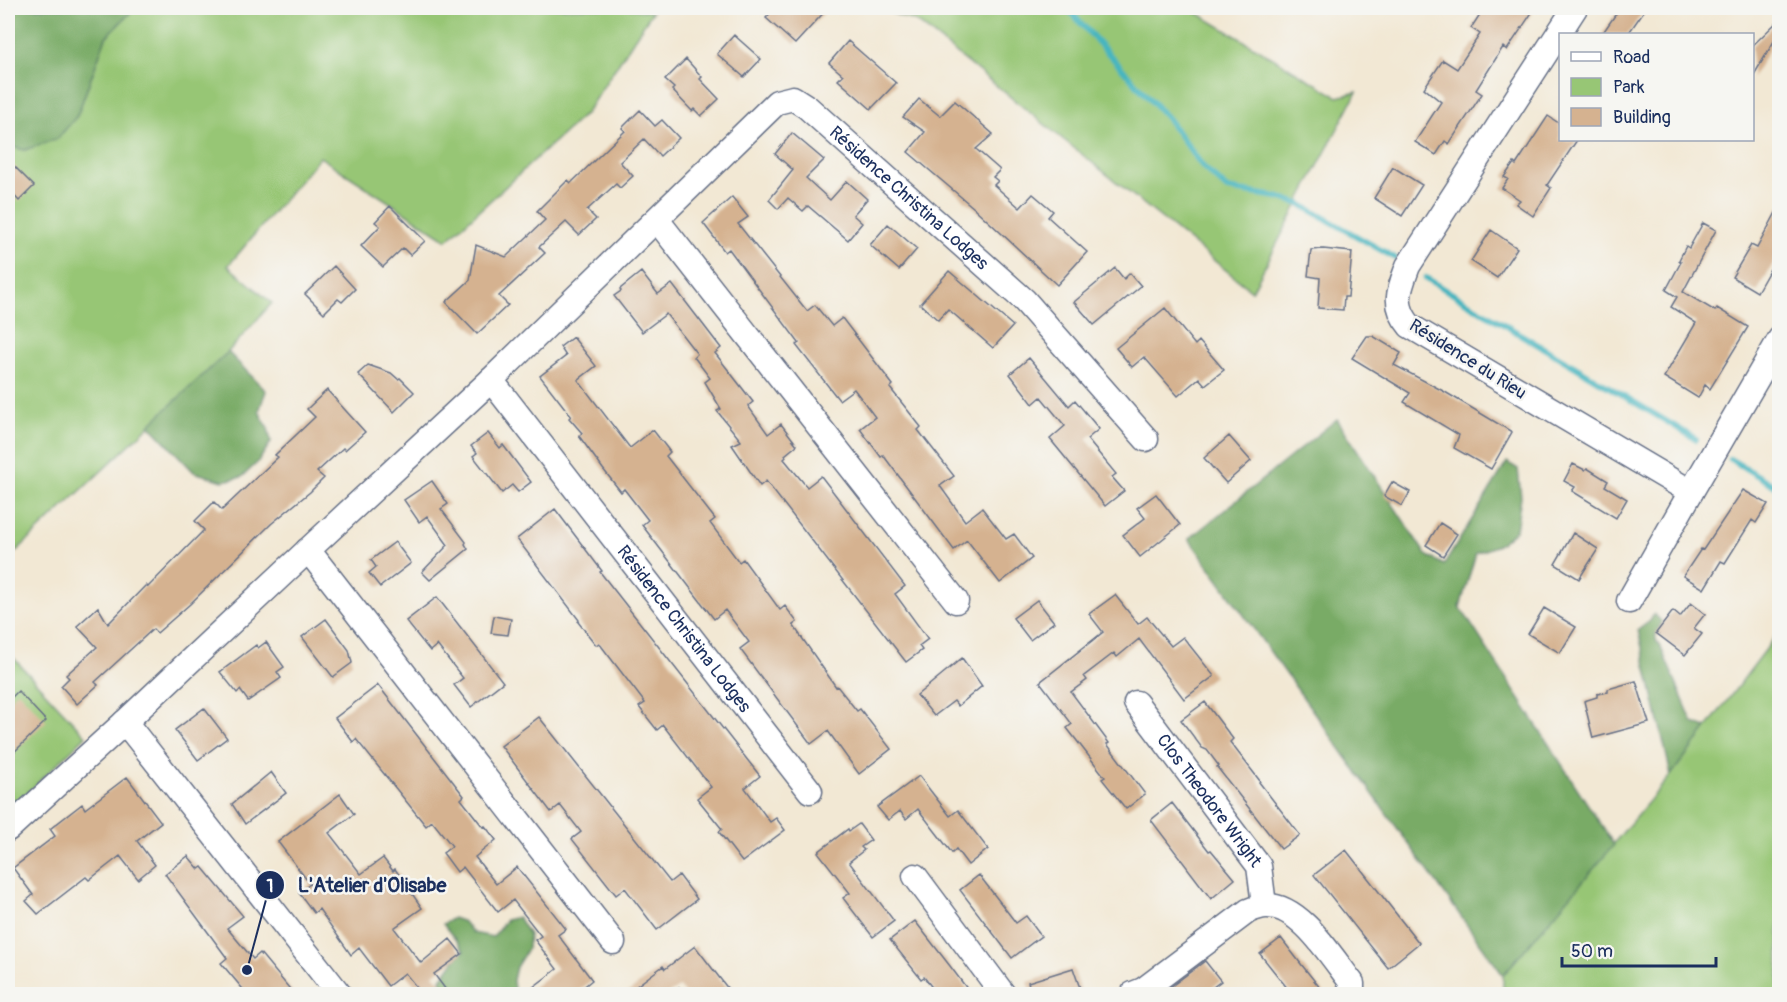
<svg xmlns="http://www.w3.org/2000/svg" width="1787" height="1002" font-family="Pangolin,sans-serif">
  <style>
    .green { fill: #97c675; stroke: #597a6a; stroke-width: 1.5 }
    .forest { fill: #79ab66; stroke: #4a6d62; stroke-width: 1.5 }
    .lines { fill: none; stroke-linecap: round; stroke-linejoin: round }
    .stream { stroke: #46b5bf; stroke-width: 6 }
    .building { fill: #d5b290 }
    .street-casing { stroke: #667087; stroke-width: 27 }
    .street { stroke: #fff; stroke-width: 24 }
    .labels { text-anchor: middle; stroke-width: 5; stroke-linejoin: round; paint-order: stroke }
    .street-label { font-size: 18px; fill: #1b2f5e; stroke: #f6f6f2 }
    .leader { fill: none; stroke: #1b2f5e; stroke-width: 2 }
    .callout-dot { fill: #1b2f5e; stroke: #f6f6f2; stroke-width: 2 }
    .mark-label { font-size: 18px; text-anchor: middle; font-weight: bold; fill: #fff }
    .callout-label { font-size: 20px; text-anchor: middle; font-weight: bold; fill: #1b2f5e; stroke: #f6f6f2; stroke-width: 5; stroke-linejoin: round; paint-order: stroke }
  </style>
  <rect width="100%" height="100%" fill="#f6f6f2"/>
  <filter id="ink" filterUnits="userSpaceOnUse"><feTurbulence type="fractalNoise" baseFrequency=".0167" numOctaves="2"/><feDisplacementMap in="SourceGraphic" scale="12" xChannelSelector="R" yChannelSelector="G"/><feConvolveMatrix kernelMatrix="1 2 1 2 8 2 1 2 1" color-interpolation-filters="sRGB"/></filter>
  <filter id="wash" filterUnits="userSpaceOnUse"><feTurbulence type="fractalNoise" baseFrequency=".008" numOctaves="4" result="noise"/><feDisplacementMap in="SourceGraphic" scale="24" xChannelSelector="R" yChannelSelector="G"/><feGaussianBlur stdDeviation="1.35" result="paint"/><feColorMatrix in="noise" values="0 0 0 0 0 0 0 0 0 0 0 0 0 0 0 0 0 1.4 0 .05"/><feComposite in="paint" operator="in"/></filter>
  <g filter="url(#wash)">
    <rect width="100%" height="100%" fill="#f2e8d4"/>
    <path class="green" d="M 135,8 L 627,8 L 652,12 L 586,113 L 447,240 L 320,157 L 228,266 L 272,303 L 228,352 L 8,559 L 8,146 L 25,150 L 77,116 L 106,37 Z
      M 878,8 L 1189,8 L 1338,97 L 1357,92 L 1252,291 L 917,22 Z
      M 1779,632 L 1779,994 L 1503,994 L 1503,975 L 1671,775 Z
      M 8,652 L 86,736 L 8,812 Z"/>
    <path class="forest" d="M 8,8 L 135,8 L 106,37 L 77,116 L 58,138 L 25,150 L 8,146 Z
      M 228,352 L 266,391 L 259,411 L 268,428 L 271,442 L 258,462 L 242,477 L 223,481 L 194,472 L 149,425 Z
      M 1337,419 L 1426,555 L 1444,565 L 1507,462 L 1518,469 L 1521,497 L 1516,530 L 1498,545 L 1476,553 L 1460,607 L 1614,845 L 1503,975 L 1189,539 Z
      M 1654,614 L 1662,622 C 1656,632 1652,638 1661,648 L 1693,723 L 1707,728 L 1671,775 L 1638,630 L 1650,621 Z
      M 518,917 L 529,935 L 528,948 L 516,967 L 513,980 L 514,989 L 507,994 L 446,994 L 441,979 L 454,961 L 464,951 L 443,924 L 453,918 L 464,922 L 473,933 L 493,937 L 506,920 Z"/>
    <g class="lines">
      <path class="stream" d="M 1067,8 L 1168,119 L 1203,167 L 1227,189 L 1277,197 L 1300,204 L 1395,258
        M 1426,278 L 1696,439
        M 1730,459 L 1780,489"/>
    </g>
    <g id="blocks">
      <path class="building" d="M 775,8 L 828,8 L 795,44 L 766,18 Z
        M 1484,8 L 1535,8 L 1507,50 L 1503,47 L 1476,90 L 1482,94 L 1449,144 L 1445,141 L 1436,155 L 1415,142 L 1441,102 L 1424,88 L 1443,60 L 1457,69 L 1480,34 L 1471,28 Z
        M 1620,8 L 1646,8 L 1628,34 L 1602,34 Z
        M 1779,20 L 1779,33 L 1752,78 L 1752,46 Z
        M 734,35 L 761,59 L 744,77 L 717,54 Z
        M 848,41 L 896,83 L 871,109 L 838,80 L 843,75 L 829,63 Z
        M 686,59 L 702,77 L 700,79 L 719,99 L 701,116 L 694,109 L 692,111 L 672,90 L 674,88 L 665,80 Z
        M 919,99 L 940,116 L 955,101 L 993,134 L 976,149 L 1000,170 L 993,177 L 998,181 L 994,185 L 1020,208 L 1033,194 L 1053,211 L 1048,217 L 1087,252 L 1057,285 L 974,208 L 908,152 L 925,132 L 903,117 Z
        M 640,110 L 655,126 L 662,120 L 679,138 L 660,156 L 644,139 L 620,162 L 633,176 L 620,188 L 616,184 L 587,210 L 596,219 L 579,235 L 566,222 L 539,247 L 545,253 L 499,296 L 508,305 L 477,334 L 446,302 L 470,280 L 476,245 L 506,257 L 545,220 L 537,211 L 568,180 L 571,183 L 625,131 L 622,128 Z
        M 1548,116 L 1560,124 L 1560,140 L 1577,140 L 1547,185 L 1551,188 L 1533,216 L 1516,204 L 1520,200 L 1502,188 L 1508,179 L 1504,177 L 1514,163 L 1516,165 Z
        M 792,133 L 824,160 L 806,178 L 830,200 L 847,181 L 867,199 L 853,215 L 862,223 L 848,240 L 808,206 L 803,211 L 788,198 L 778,209 L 769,200 L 793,170 L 775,154 Z
        M 8,160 L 34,186 L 19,201 L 8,189 Z
        M 1393,167 L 1422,185 L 1402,216 L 1374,198 Z
        M 732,197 L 748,217 L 738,224 L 807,311 L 815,305 L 832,326 L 842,318 L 893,385 L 890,388 L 921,427 L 918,430 L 954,476 L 940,486 L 965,521 L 982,508 L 1006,539 L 1014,534 L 1032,558 L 1000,583 L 967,540 L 954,550 L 883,455 L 881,457 L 860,429 L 875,417 L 854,389 L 839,400 L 796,345 L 799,343 L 729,249 L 725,252 L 703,223 Z
        M 390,206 L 425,241 L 410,255 L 403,248 L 383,267 L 361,246 L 380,226 L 375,222 Z
        M 1779,207 L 1779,253 L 1757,292 L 1732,277 L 1751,245 L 1757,248 Z
        M 1703,223 L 1716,230 L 1683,292 L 1715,311 L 1717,308 L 1748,327 L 1710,389 L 1705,385 L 1698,398 L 1664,377 L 1696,323 L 1671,307 L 1677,297 L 1666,290 L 1681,262 L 1679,260 L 1686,246 L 1689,248 Z
        M 888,224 L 917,249 L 899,270 L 870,245 Z
        M 1491,230 L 1517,248 L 1497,278 L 1471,261 Z
        M 1323,249 L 1352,252 L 1348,297 L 1344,297 L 1343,310 L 1318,308 L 1320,278 L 1308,276 L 1311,250 Z
        M 334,266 L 355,289 L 342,302 L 338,299 L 324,313 L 305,294 Z
        M 1115,268 L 1124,279 L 1130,273 L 1141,286 L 1094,325 L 1074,302 Z
        M 949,271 L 1013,326 L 993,348 L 948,309 L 938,320 L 920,304 Z
        M 641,272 L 658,294 L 672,284 L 721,348 L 715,353 L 753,402 L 748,406 L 768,434 L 781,424 L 797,445 L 785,455 L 786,457 L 784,459 L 807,487 L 821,476 L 905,586 L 895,594 L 928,639 L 919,646 L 922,650 L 906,662 L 766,481 L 760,486 L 732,445 L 741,441 L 717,411 L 721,409 L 705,382 L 710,378 L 694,357 L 697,354 L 666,314 L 642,332 L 614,296 L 621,291 L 620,289 Z
        M 1165,308 L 1195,345 L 1199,341 L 1224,370 L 1205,385 L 1199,378 L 1178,396 L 1144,357 L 1132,367 L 1116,348 Z
        M 1367,336 L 1373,336 L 1401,353 L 1394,365 L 1445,392 L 1512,432 L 1491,469 L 1454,448 L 1459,435 L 1404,402 L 1410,393 L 1352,358 Z
        M 573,337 L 596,366 L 578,380 L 630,448 L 653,430 L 670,452 L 666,456 L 715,519 L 710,523 L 739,562 L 743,559 L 780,610 L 785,606 L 797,622 L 793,625 L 836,687 L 837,686 L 857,711 L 860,709 L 891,749 L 859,774 L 828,731 L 811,744 L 740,649 L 749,642 L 725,610 L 714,619 L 642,525 L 648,520 L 624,489 L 621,492 L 603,469 L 579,436 L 582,433 L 569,418 L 571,416 L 540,376 L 566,356 L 560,347 Z
        M 1029,358 L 1069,406 L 1075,400 L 1099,429 L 1087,439 L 1116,474 L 1112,477 L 1124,491 L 1105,506 L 1050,439 L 1065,426 L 1041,397 L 1033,404 L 1010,374 Z
        M 368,365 L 391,373 L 398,379 L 400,378 L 414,392 L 394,412 L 358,374 Z
        M 327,390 L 365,432 L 345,450 L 343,448 L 317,472 L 324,478 L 310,492 L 271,524 L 190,604 L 157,633 L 153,629 L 95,682 L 98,685 L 77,704 L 61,686 L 69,678 L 66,675 L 97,647 L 77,626 L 98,607 L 108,624 L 146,585 L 148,587 L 204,530 L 195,521 L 214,502 L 222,510 L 278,457 L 275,455 L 315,417 L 307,409 Z
        M 488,433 L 500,448 L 503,445 L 531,482 L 518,492 L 512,485 L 502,493 L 473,456 L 477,453 L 471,446 Z
        M 1229,436 L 1251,461 L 1226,483 L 1204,458 Z
        M 1573,464 L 1585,470 L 1587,468 L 1608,481 L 1605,486 L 1627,499 L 1616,518 L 1572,491 L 1575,487 L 1564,481 Z
        M 432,481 L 448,504 L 441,509 L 466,542 L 465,544 L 468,549 L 430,580 L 422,572 L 448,545 L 427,516 L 419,522 L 404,500 Z
        M 1392,482 L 1410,492 L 1402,506 L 1384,496 Z
        M 1743,490 L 1768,504 L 1756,523 L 1752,520 L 1725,563 L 1721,561 L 1704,589 L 1683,576 L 1701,549 L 1703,550 Z
        M 1156,494 L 1180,525 L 1140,557 L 1123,535 L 1145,518 L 1137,508 Z
        M 555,509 L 602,571 L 600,572 L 760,776 L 745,788 L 770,822 L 776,818 L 785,830 L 742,862 L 719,832 L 722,829 L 697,798 L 711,787 L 663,725 L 657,730 L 639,707 L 645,703 L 599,643 L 596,645 L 578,622 L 579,620 L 517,539 Z
        M 1440,523 L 1457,534 L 1443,556 L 1426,545 Z
        M 1573,533 L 1598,549 L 1579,579 L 1555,564 Z
        M 395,542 L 411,563 L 380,587 L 369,573 L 376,567 L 371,560 Z
        M 1115,595 L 1138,624 L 1147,617 L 1171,646 L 1183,637 L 1214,676 L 1184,699 L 1139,639 L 1117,657 L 1114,653 L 1084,676 L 1087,680 L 1071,692 L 1109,743 L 1107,744 L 1145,794 L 1126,809 L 1102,779 L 1105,777 L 1067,728 L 1072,724 L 1040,682 L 1103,632 L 1089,614 Z
        M 437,597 L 503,682 L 471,707 L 454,685 L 463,678 L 437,645 L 430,651 L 406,621 Z
        M 1037,600 L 1054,622 L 1030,640 L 1013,618 Z
        M 1691,603 L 1705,614 L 1694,628 L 1702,634 L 1685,655 L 1656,633 L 1673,611 L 1680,617 Z
        M 1544,608 L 1576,627 L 1560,653 L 1528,634 Z
        M 494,616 L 511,619 L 508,635 L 491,633 Z
        M 326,619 L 349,650 L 352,663 L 333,677 L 302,637 Z
        M 266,642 L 284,667 L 277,672 L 281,678 L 248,701 L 240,690 L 237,693 L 220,672 L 256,645 L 258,648 Z
        M 962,658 L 982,686 L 958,706 L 954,701 L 934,716 L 917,695 Z
        M 1636,681 L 1649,723 L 1593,738 L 1584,701 L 1597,697 L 1597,694 L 1608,692 L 1608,689 Z
        M 378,685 L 464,796 L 461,799 L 483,827 L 485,826 L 496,840 L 475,857 L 496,884 L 517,867 L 566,929 L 558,935 L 592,980 L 575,994 L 524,994 L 557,969 L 535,940 L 541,936 L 513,900 L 498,912 L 463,867 L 457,872 L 443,853 L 452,846 L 432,821 L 426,826 L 356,739 L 353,742 L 335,718 Z
        M 18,691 L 46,721 L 8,758 L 8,701 Z
        M 1205,702 L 1233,739 L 1230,742 L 1260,781 L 1259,782 L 1300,835 L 1281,849 L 1217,767 L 1219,766 L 1207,750 L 1202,748 L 1181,720 Z
        M 204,708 L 227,738 L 198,760 L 175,730 Z
        M 539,717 L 670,882 L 679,875 L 697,899 L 657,930 L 625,888 L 616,895 L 572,839 L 581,832 L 560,805 L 551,812 L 501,746 Z
        M 271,772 L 286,793 L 245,824 L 232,804 Z
        M 919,776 L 950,816 L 958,810 L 988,849 L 968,865 L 956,849 L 952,853 L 918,809 L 906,819 L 900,811 L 888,820 L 877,807 Z
        M 127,777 L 161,822 L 137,841 L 155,865 L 138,879 L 120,856 L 89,880 L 86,877 L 38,914 L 26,901 L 33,895 L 13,868 L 55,836 L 50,829 L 82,804 L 85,809 Z
        M 340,794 L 354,814 L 329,833 L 361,874 L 383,858 L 393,871 L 395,869 L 422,908 L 394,928 L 421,963 L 450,939 L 462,954 L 434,974 L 449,994 L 422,994 L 405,973 L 388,986 L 359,948 L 351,955 L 319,909 L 314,913 L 299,893 L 310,884 L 278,842 Z
        M 1172,803 L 1209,851 L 1211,850 L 1235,879 L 1211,899 L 1151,820 Z
        M 859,824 L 871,840 L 861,847 L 864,850 L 849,862 L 894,921 L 873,937 L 843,898 L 850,893 L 818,852 L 848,829 L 849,831 Z
        M 1346,850 L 1419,943 L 1388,968 L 1314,875 Z
        M 188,856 L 199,869 L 202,867 L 243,916 L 227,928 L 253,959 L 260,953 L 294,994 L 247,994 L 221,963 L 227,958 L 165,874 Z
        M 979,875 L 1016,923 L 1026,916 L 1041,936 L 1012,958 L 960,890 Z
        M 915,921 L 950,966 L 971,994 L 937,994 L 924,977 L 921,979 L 890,940 Z
        M 1281,938 L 1301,964 L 1325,994 L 1292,994 L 1260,954 Z
        M 695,946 L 732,994 L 685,994 L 679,987 L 668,994 L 626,994 L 663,966 L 665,969 Z
        M 1205,961 L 1221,981 L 1204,994 L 1161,994 Z
        M 1073,968 L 1081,991 L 1070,994 L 1032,994 L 1028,982 Z"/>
    </g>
  </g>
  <g filter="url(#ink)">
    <use href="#blocks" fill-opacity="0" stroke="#667087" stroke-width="1.5"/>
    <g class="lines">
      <defs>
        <g id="street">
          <path d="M 1575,8 L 1408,266 C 1399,290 1392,305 1410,326 L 1691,492 L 1780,339"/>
          <path d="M 657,220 L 956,601"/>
          <path id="s1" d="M 491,380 L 810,791"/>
          <path d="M 308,550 L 613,942"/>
          <path d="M 1629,601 L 1691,492"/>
          <path id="s2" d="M 1136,703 L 1259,866 L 1264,905"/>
          <path d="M 125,722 L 339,994"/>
          <path id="s3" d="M 8,829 L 125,722 L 308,550 L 491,380 L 777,102 L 793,98 L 807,107 L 1024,300 L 1146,439"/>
          <path d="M 915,876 L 1003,994"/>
          <path d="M 1133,994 L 1143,990 L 1248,911 C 1253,909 1260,906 1266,906 C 1300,904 1332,958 1352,983 L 1352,994"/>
        </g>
      </defs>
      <use href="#street" class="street-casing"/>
      <use href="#street" class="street"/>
    </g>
  </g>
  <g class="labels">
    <g class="street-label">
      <text dy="6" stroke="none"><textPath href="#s3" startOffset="1228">Résidence Christina Lodges</textPath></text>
      <text transform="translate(1468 359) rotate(32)" y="6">Résidence du Rieu</text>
      <text dy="6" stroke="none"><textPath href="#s1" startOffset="315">Résidence Christina Lodges</textPath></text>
      <text dy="6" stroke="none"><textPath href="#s2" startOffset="122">Clos Theodore Wright</textPath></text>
    </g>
  </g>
  <path class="leader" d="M247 970L270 885"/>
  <g class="callout-dot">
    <circle cx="247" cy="970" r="6"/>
    <circle cx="270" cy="885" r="15"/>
  </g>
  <g class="mark-label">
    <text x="270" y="892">1</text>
  </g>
  <g class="callout-label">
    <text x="372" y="892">L'Atelier d'Olisabe</text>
  </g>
  <rect width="1787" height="1002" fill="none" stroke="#f6f6f2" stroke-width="30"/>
  <rect x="1559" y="33" width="195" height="108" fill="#f6f6f2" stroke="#9ea6b7" stroke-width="1.5"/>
  <rect x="1571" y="52" width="30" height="9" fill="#ffffff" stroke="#9ea6b7" stroke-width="1.5"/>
  <text x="1613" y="63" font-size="18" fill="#1b2f5e">Road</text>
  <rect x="1571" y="78" width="30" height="18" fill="#97c675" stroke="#9ea6b7" stroke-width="1.5"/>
  <text x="1613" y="93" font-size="18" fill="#1b2f5e">Park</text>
  <rect x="1571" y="108" width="30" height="18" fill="#d5b290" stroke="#9ea6b7" stroke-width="1.5"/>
  <text x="1613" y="123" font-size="18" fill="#1b2f5e">Building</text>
  <path d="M1562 957v9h154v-9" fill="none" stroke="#1b2f5e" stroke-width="3"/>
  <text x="1571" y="957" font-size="18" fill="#1b2f5e" stroke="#f6f6f2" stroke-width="4.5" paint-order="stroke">50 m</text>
</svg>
